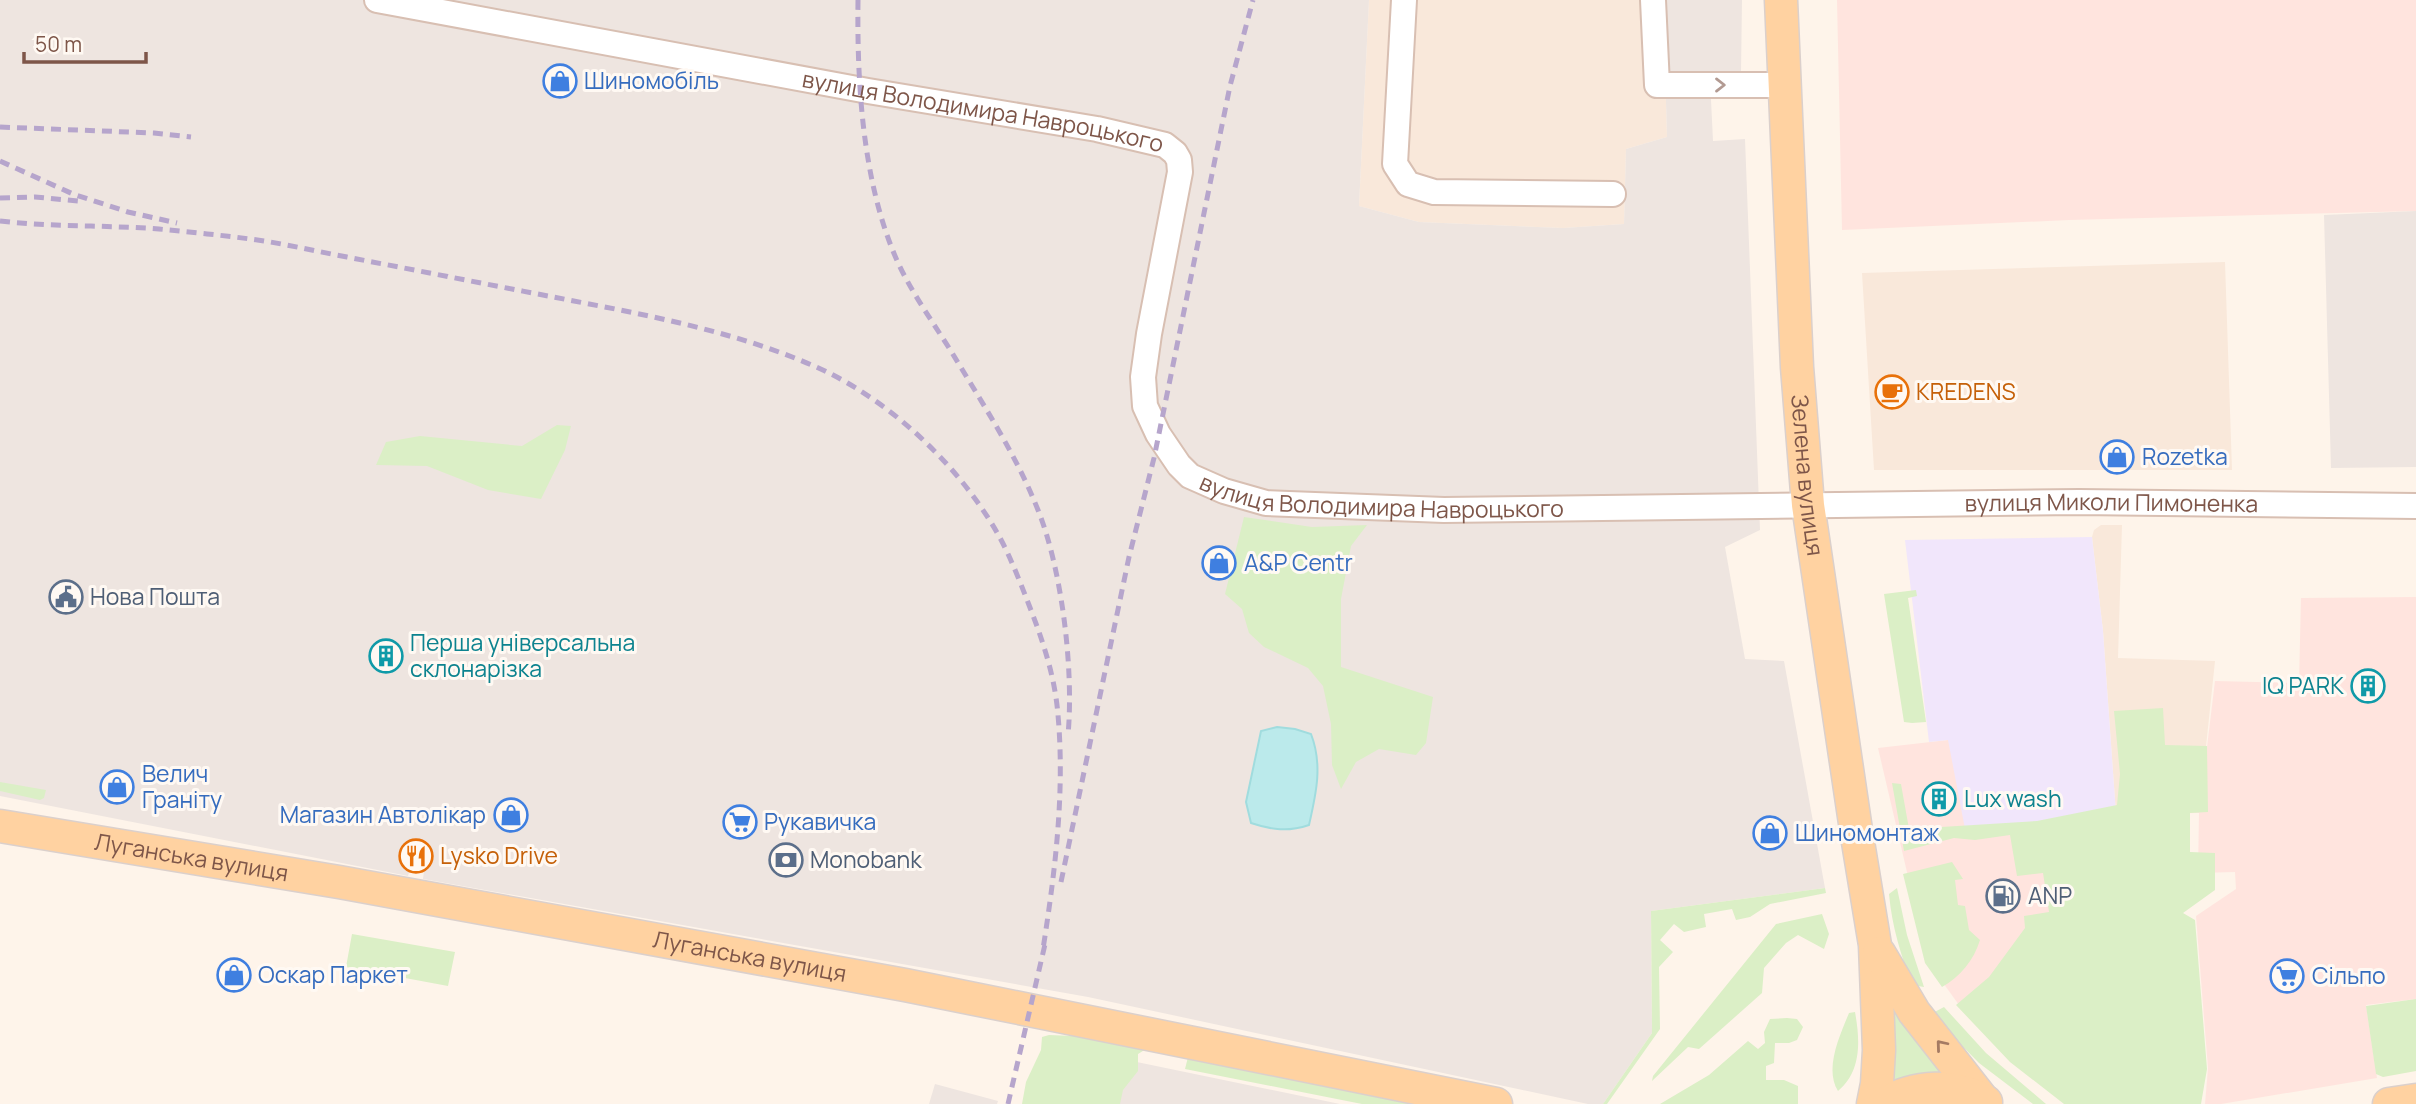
<svg xmlns="http://www.w3.org/2000/svg" width="2416" height="1104" font-family="Manrope,sans-serif">
  <style>
    .residential { fill: #f9e8da }
    .commercial { fill: #ffe4de }
    .industrial { fill: #eee5e0 }
    .education { fill: #f1e6fb }
    .green { fill: #dbefc6 }
    .water { fill: #bbeaeb; stroke: #a0dcde; stroke-width: 2 }
    .lines { fill: none; stroke-linecap: round; stroke-linejoin: round }
    .minor-casing { stroke: #d8bfb2; stroke-width: 28 }
    .major-casing { stroke: #dbd0cc; stroke-width: 35 }
    .minor { stroke: #fff; stroke-width: 24 }
    .major { stroke: #ffd2a1; stroke-width: 32 }
    .rail { stroke: #b6a5cc; stroke-width: 5; stroke-dasharray: 10 7; stroke-linecap: butt }
    .oneway { stroke: #b29a92 }
    .oneway2 { stroke: #a57b63 }
    .labels { text-anchor: middle; stroke-width: 6; stroke-linejoin: round; paint-order: stroke }
    .shop-label { font-size: 23px; fill: #366cbe; stroke: #fff9f3; text-anchor: start }
    .street-label { font-size: 23px; fill: #7e5649; stroke: #fff9f3 }
    .food-label { font-size: 23px; fill: #c56008; stroke: #fff9f3; text-anchor: start }
    .service-label { font-size: 23px; fill: #4e5e75; stroke: #fff9f3; text-anchor: start }
    .culture-label { font-size: 23px; fill: #0d838f; stroke: #fff9f3; text-anchor: start }
  </style>
  <rect width="100%" height="100%" fill="#fef4ea"/>
  <path class="residential" d="M 1369,0 L 1663,0 L 1667,137 L 1626,149 L 1624,224 L 1563,228 L 1419,222 L 1359,206 Z
    M 2225,262 L 2232,470 L 1874,470 L 1862,273 Z
    M 2101,525 L 2122,525 L 2118,658 L 2215,661 L 2199,813 L 2116,814 L 2103,631 L 2092,537 L 2094,530 Z"/>
  <path class="commercial" d="M 1837,0 L 2416,0 L 2416,211 L 2069,220 L 1842,230 Z
    M 2416,597 L 2416,999 L 2366,1005 L 2377,1078 L 2221,1104 L 2205,1104 L 2208,1068 L 2196,916 L 2236,889 L 2235,872 L 2198,873 L 2199,813 L 2215,681 L 2299,683 L 2301,598 Z
    M 1948,740 L 2039,822 L 2052,912 L 1992,998 L 1959,1005 L 1928,962 L 1878,748 Z"/>
  <path class="industrial" d="M 0,0 L 1369,0 L 1359,206 L 1419,222 L 1563,228 L 1624,224 L 1626,149 L 1667,137 L 1663,0 L 1742,0 L 1741,72 L 1710,79 L 1713,141 L 1745,139 L 1760,530 L 1725,547 L 1745,659 L 1784,661 L 1825,888 L 1651,911 L 1652,1033 L 1603,1104 L 1588,1104 L 1088,997 L 423,879 L 424,871 L 410,869 L 408,876 L 0,796 Z
    M 2416,211 L 2416,467 L 2331,468 L 2324,215 Z
    M 1045,1043 L 1340,1104 L 1033,1104 Z
    M 935,1084 L 998,1101 L 997,1104 L 929,1104 Z"/>
  <path class="education" d="M 2092,537 L 2103,631 L 2116,814 L 1965,829 L 1948,740 L 1929,742 L 1905,540 Z"/>
  <path class="green" d="M 557,425 L 571,426 L 565,450 L 541,499 L 488,490 L 427,466 L 376,465 L 386,442 L 420,436 L 522,446 Z
    M 1244,517 L 1312,527 L 1367,525 L 1351,546 L 1341,599 L 1341,667 L 1433,697 L 1426,743 L 1416,755 L 1379,749 L 1356,762 L 1341,789 L 1332,765 L 1331,724 L 1323,686 L 1308,668 L 1264,647 L 1249,633 L 1242,609 L 1225,594 Z
    M 1916,590 L 1917,596 L 1908,598 L 1926,722 L 1912,723 L 1904,722 L 1884,594 Z
    M 2163,708 L 2165,745 L 2207,746 L 2208,812 L 2190,813 L 2190,852 L 2215,853 L 2215,890 L 2183,913 L 2195,920 L 2207,1069 L 2201,1104 L 2064,1104 L 2010,1062 L 1956,1005 L 1989,977 L 2025,928 L 2024,916 L 2049,912 L 2043,873 L 2017,876 L 2010,835 L 1975,840 L 1954,838 L 1904,851 L 1892,783 L 1901,784 L 1909,829 L 2037,821 L 2117,805 L 2120,774 L 2114,711 Z
    M 0,782 L 46,790 L 44,798 L 40,800 L 0,791 Z
    M 1952,862 L 1963,879 L 1955,880 L 1958,905 L 1965,906 L 1969,930 L 1980,940 C 1974,960 1960,977 1942,987 L 1925,963 L 1903,874 Z
    M 1825,888 L 1826,893 L 1770,904 L 1750,917 L 1736,920 L 1732,909 L 1704,914 L 1706,927 L 1684,932 L 1674,924 L 1660,940 L 1673,952 L 1659,967 L 1660,1029 L 1607,1104 L 1603,1104 L 1652,1033 L 1651,911 Z
    M 1897,888 L 1907,935 L 1924,987 L 1912,985 C 1901,955 1892,927 1889,894 Z
    M 1822,914 L 1829,934 L 1824,949 L 1798,935 L 1786,943 L 1764,968 L 1762,993 L 1699,1049 L 1688,1047 L 1652,1081 L 1653,1076 L 1776,924 Z
    M 352,934 L 455,952 L 448,986 L 346,967 Z
    M 1889,992 L 1950,1073 L 1887,1088 Z
    M 2416,999 L 2416,1071 L 2383,1077 L 2376,1074 L 2366,1006 Z
    M 1944,1007 L 1986,1053 L 2046,1104 L 2033,1104 L 1979,1063 L 1931,1014 Z
    M 1855,1012 C 1860,1040 1862,1071 1838,1091 C 1824,1069 1840,1035 1849,1013 Z
    M 1787,1018 L 1797,1019 L 1803,1027 L 1797,1040 L 1789,1043 L 1775,1043 L 1774,1063 L 1766,1066 L 1766,1080 L 1784,1080 L 1798,1086 L 1798,1104 L 1660,1104 L 1709,1075 L 1748,1041 L 1758,1049 L 1765,1043 L 1764,1032 L 1770,1019 Z
    M 1049,1035 L 1073,1036 L 1146,1049 L 1138,1054 L 1138,1071 L 1123,1090 L 1120,1104 L 1022,1104 L 1026,1082 L 1041,1050 L 1042,1037 Z
    M 1188,1057 L 1450,1104 L 1362,1104 L 1185,1069 Z"/>
  <path class="water" d="M 1277,727 L 1295,729 L 1311,734 C 1323,765 1316,794 1309,825 C 1288,832 1272,830 1251,823 L 1246,802 L 1261,731 Z"/>
  <g class="lines">
    <defs>
      <g id="minor">
        <path id="s1" d="M 377,0 L 868,91 L 1097,129 L 1165,145 L 1175,153 L 1179,160 L 1180,172 L 1149,334 L 1143,377 L 1145,406 L 1158,434 L 1179,465 L 1190,476 L 1224,491 L 1266,503 L 1444,510 L 2079,502 L 2416,506"/>
        <path d="M 1404,0 L 1395,164 L 1408,184 L 1434,192 L 1613,194"/>
        <path d="M 1653,0 L 1657,85 L 1784,85"/>
      </g>
      <g id="major">
        <path id="s2" d="M 1781,0 L 1797,367 L 1808,505 L 1856,830 L 1875,945 L 1879,1050 L 1877,1084 L 1873,1104"/>
        <path id="s3" d="M 0,826 L 339,882 L 905,985 L 1496,1104"/>
        <path d="M 1879,953 L 1914,1012 L 1983,1100"/>
        <path d="M 1884,1104 C 1914,1085 1955,1083 1986,1102"/>
        <path d="M 2389,1104 L 2416,1100"/>
      </g>
    </defs>
    <use href="#minor" class="minor-casing"/>
    <use href="#major" class="major-casing"/>
    <use href="#minor" class="minor"/>
    <use href="#major" class="major"/>
    <path class="rail" d="M 858,0 C 857,81 862,174 893,251 C 909,291 935,324 957,361 C 986,409 1017,457 1038,510 C 1062,570 1074,670 1068,735
      M 0,127 L 154,133 L 191,137
      M 0,161 L 73,194 L 128,212 L 177,223
      M 0,198 L 35,197 L 78,201
      M 0,221 C 53,227 106,225 159,229 C 189,232 220,235 250,239 C 282,243 314,251 347,257 C 414,270 481,283 548,296 C 641,314 739,331 825,371 C 895,405 961,468 999,536 C 1011,558 1020,582 1029,605 C 1043,641 1055,677 1058,715 C 1065,793 1055,872 1043,949
      M 1061,882 L 1129,557 L 1154,458 L 1230,86 L 1253,0
      M 1008,1104 L 1046,940"/>
  </g>
  <defs><path id="oneway-chevron" d="M-2-3.5L2.5 0L-2 3.5" fill="none" stroke-width="1.6" stroke-linecap="round" stroke-linejoin="round" transform="scale(1.75)"/></defs>
  <use class="oneway" href="#oneway-chevron" transform="translate(1720 85)"/>
  <use class="oneway2" href="#oneway-chevron" transform="translate(1941 1045) rotate(-130)"/>
  <defs>
    <symbol id="shop-ring" viewBox="-11 -11 22 22"><circle r="9.5" fill="#fff9f3" stroke="#3f7fe0" stroke-width="1.5"/><path d="M-5-2.5h2.3a2.7 3.5 0 0 1 5.4 0H5L5.5 6h-11ZM-1.5-2.5h3a1.5 2.3 0 0 0-3 0Z" fill="#3f7fe0"/></symbol>
    <symbol id="cafe-ring" viewBox="-11 -11 22 22"><circle r="9.5" fill="#fff9f3" stroke="#e8710a" stroke-width="1.5"/><path d="M-5.5-4.5H6V0H3Q3 3.5 0 3.5H-2.5Q-5.5 3.5-5.5 0ZM3-3.2v2h1.7v-2ZM-6 4.5H4V6H-6Z" fill="#e8710a"/></symbol>
    <symbol id="civic-ring" viewBox="-11 -11 22 22"><circle r="9.5" fill="#fff9f3" stroke="#5c6f8a" stroke-width="1.5"/><path d="M-.6-6.5H3V-4.5H.6V-3L4-1V1h2V6H-6V1h2V-1L-.6-3ZM-1.2 2.5V6h2.4V2.5Z" fill="#5c6f8a"/></symbol>
    <symbol id="building-ring" viewBox="-11 -11 22 22"><circle r="9.5" fill="#fff9f3" stroke="#0f9aa8" stroke-width="1.5"/><path d="M-4-6H4V6H1V3H-1V6H-4ZM-2.5-4.3h1.7v1.8h-1.7ZM.8-4.3h1.7v1.8H.8ZM-2.5-1h1.7V.8h-1.7ZM.8-1h1.7V.8H.8Z" fill="#0f9aa8"/></symbol>
    <symbol id="supermarket-ring" viewBox="-11 -11 22 22"><circle r="9.5" fill="#fff9f3" stroke="#3f7fe0" stroke-width="1.5"/><path d="M-6-5.5h2.5l.6 2H6L4.5 2H-2.5L-4.4-4H-6ZM-1.5 3.2a1.3 1.3 0 1 0 .1 0ZM3 3.2a1.3 1.3 0 1 0 .1 0Z" fill="#3f7fe0"/></symbol>
    <symbol id="restaurant-ring" viewBox="-11 -11 22 22"><circle r="9.5" fill="#fff9f3" stroke="#e8710a" stroke-width="1.5"/><path d="M-5-6h1v4h1v-4h1v4h1v-4h1v5L-1.5 .5V6h-2V.5L-5-1ZM5-6V6H3V1.5H1.5Q1.5-4 5-6Z" fill="#e8710a"/></symbol>
    <symbol id="bank-ring" viewBox="-11 -11 22 22"><circle r="9.5" fill="#fff9f3" stroke="#5c6f8a" stroke-width="1.5"/><path d="M-6-4H6V4H-6ZM0-2.3a2.3 2.3 0 1 0 0 4.6a2.3 2.3 0 1 0 0-4.6Z" fill="#5c6f8a"/></symbol>
    <symbol id="fuel-ring" viewBox="-11 -11 22 22"><circle r="9.5" fill="#fff9f3" stroke="#5c6f8a" stroke-width="1.5"/><path d="M-5.5-6h7V0h2V4h1.3V-2.5L3-4.5l.8-.8L6-3V5H2.5V1h-1V6h-7ZM-4.2-4.7v3.2H.2V-4.7Z" fill="#5c6f8a"/></symbol>
  </defs>
  <g fill-rule="evenodd">
    <use href="#shop-ring" x="541" y="62" width="38" height="38"/>
    <use href="#cafe-ring" x="1873" y="373" width="38" height="38"/>
    <use href="#shop-ring" x="2098" y="438" width="38" height="38"/>
    <use href="#shop-ring" x="1200" y="544" width="38" height="38"/>
    <use href="#civic-ring" x="47" y="578" width="38" height="38"/>
    <use href="#building-ring" x="367" y="637" width="38" height="38"/>
    <use href="#building-ring" x="2349" y="667" width="38" height="38"/>
    <use href="#shop-ring" x="98" y="768" width="38" height="38"/>
    <use href="#building-ring" x="1920" y="780" width="38" height="38"/>
    <use href="#shop-ring" x="492" y="796" width="38" height="38"/>
    <use href="#supermarket-ring" x="721" y="803" width="38" height="38"/>
    <use href="#shop-ring" x="1751" y="814" width="38" height="38"/>
    <use href="#restaurant-ring" x="397" y="837" width="38" height="38"/>
    <use href="#bank-ring" x="767" y="841" width="38" height="38"/>
    <use href="#fuel-ring" x="1984" y="877" width="38" height="38"/>
    <use href="#shop-ring" x="215" y="956" width="38" height="38"/>
    <use href="#supermarket-ring" x="2268" y="957" width="38" height="38"/>
  </g>
  <g class="labels">
    <g class="shop-label">
      <text x="584" y="89">Шиномобіль</text>
      <text x="2142" y="465">Rozetka</text>
      <text x="1244" y="571">A&amp;P Centr</text>
      <text x="142" y="782">Велич<tspan x="142" dy="26">Граніту</tspan></text>
      <text x="486" y="823" text-anchor="end">Магазин Автолікар</text>
      <text x="764" y="830">Рукавичка</text>
      <text x="1795" y="841">Шиномонтаж</text>
      <text x="258" y="983">Оскар Паркет</text>
      <text x="2312" y="984">Сільпо</text>
    </g>
    <g class="street-label">
      <text dy="8" stroke="none"><textPath href="#s1" startOffset="616">вулиця Володимира Навроцького</textPath></text>
      <text dy="8" stroke="none"><textPath href="#s2" startOffset="476">Зелена вулиця</textPath></text>
      <text dy="8" stroke="none"><textPath href="#s1" startOffset="1351">вулиця Володимира Навроцького</textPath></text>
      <text dy="8" stroke="none"><textPath href="#s1" startOffset="2082">вулиця Миколи Пимоненка</textPath></text>
      <text dy="8" stroke="none"><textPath href="#s3" startOffset="194">Луганська вулиця</textPath></text>
      <text dy="8" stroke="none"><textPath href="#s3" startOffset="761">Луганська вулиця</textPath></text>
    </g>
    <g class="food-label">
      <text x="1916" y="400">KREDENS</text>
      <text x="440" y="864">Lysko Drive</text>
    </g>
    <g class="service-label">
      <text x="90" y="605">Нова Пошта</text>
      <text x="810" y="868">Monobank</text>
      <text x="2028" y="904">ANP</text>
    </g>
    <g class="culture-label">
      <text x="410" y="651">Перша універсальна<tspan x="410" dy="26">склонарізка</tspan></text>
      <text x="2344" y="694" text-anchor="end">IQ PARK</text>
      <text x="1964" y="807">Lux wash</text>
    </g>
  </g>
  <path d="M24 52v10h122v-10" fill="none" stroke="#7e5649" stroke-width="3.5"/>
  <text x="35" y="52" font-size="21" fill="#7e5649" stroke="#fff9f3" stroke-width="5" paint-order="stroke">50 m</text>
</svg>
